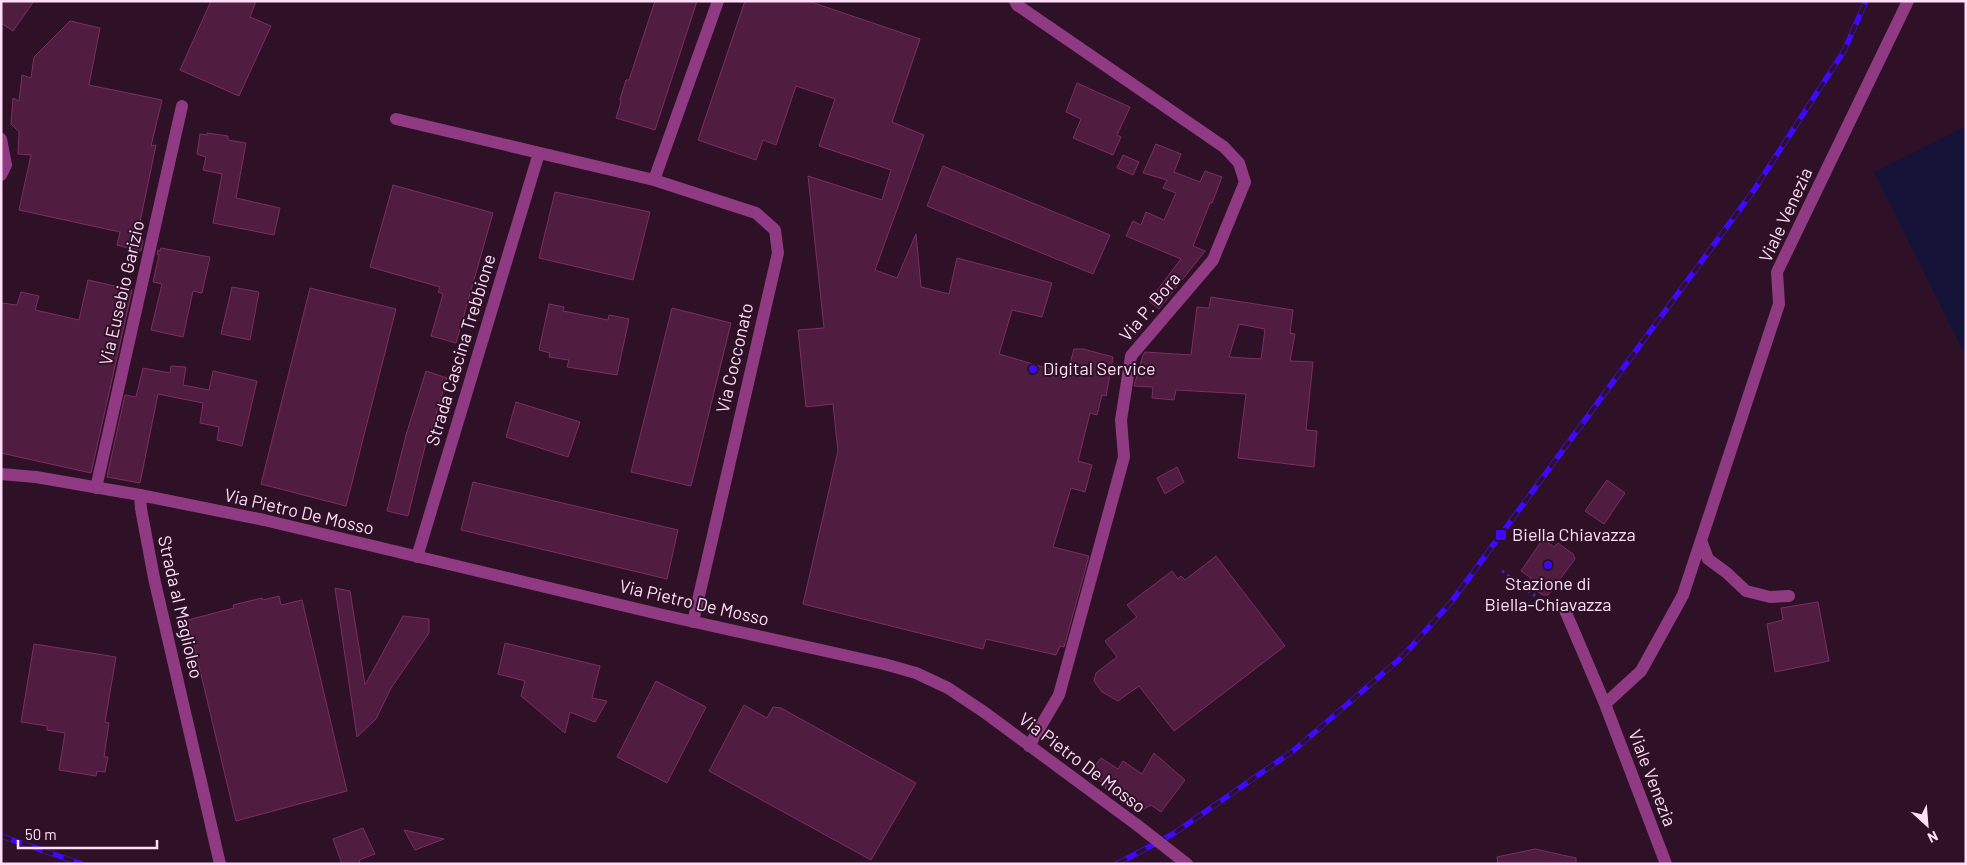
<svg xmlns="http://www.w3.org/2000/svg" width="1967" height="865" font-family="Barlow,sans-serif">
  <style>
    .green { fill: #161338 }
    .building { fill: #501c40; stroke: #7d2d64; fill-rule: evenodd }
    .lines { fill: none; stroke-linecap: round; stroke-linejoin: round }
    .path { stroke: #342cc5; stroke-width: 3; stroke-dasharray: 2.5 4; stroke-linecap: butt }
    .minor { stroke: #8f3a82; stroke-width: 12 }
    .rail-casing { stroke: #3d0aff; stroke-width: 5.5 }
    .rail { stroke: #2e1126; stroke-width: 4; stroke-dasharray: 11; stroke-linecap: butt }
    .minor-bridge { stroke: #8f3a82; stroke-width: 12 }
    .poi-dot { fill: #3d0aff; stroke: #2e1126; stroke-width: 2 }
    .labels { text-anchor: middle; stroke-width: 4; stroke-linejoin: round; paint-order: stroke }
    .street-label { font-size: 18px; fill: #ffdef8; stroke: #2e1126 }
    .poi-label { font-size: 18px; fill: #ffdef8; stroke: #2e1126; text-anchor: start }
  </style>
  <rect width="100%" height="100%" fill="#2e1126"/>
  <path class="green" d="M 1966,126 L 1966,357 L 1874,172 Z"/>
  <path class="building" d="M 1,1 L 34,1 L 13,31 L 1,23 Z
    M 211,1 L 256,1 L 250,17 L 271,26 L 239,96 L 180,70 Z
    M 655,1 L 697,1 L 655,130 L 616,118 L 621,102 L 620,99 L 626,80 L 629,80 Z
    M 745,1 L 808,1 L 920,39 L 892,122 L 924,135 L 875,270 L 897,278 L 916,234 L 921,287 L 949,294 L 957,258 L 1052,283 L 1042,317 L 1012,310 L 999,354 L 1067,374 L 1074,349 L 1083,349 L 1113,357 L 1106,396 L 1102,395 L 1097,415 L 1090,413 L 1078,461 L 1092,465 L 1085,492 L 1071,488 L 1053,547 L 1089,556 L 1064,647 L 1060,646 L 1056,655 L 986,639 L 983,649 L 803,604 L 838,451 L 833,404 L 806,407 L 798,330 L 824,328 L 808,176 L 882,200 L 891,170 L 819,146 L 835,99 L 796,86 L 776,145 L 763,140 L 756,160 L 698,140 Z
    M 70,21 L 100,28 L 89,85 L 162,100 L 151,146 L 156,145 L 137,236 L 143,240 L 141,251 L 117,245 L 120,232 L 19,210 L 31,155 L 18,154 L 19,132 L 11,124 L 13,98 L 19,101 L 22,75 L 31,78 L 34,57 Z
    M 1077,83 L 1130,107 L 1117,135 L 1121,137 L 1113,155 L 1073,138 L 1081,119 L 1066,112 Z
    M 207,133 L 228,136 L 228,140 L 246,143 L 236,198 L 280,208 L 274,235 L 213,223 L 222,174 L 203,170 L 206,157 L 197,154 L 200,134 L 207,135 Z
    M 1156,144 L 1181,154 L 1174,172 L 1200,182 L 1205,171 L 1222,177 L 1212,203 L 1210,203 L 1193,246 L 1205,251 L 1159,309 L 1149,301 L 1181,259 L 1126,236 L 1133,221 L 1141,225 L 1146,212 L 1164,220 L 1176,193 L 1163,188 L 1167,180 L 1143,173 Z
    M 1123,155 L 1139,162 L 1133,175 L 1117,168 Z
    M 943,166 L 1110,235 L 1093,274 L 927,206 Z
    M 393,185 L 493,213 L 456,343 L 431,336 L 443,294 L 438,292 L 440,287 L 370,267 Z
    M 555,192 L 650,212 L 633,280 L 539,258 Z
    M 161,248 L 210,257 L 202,293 L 193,291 L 183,337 L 151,330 L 162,284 L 153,282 L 159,255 L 157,255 L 158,250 L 160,251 Z
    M 88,280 L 132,290 L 91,473 L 1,453 L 1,303 L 17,305 L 21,292 L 39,296 L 35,310 L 79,320 Z
    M 232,287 L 259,292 L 250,340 L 221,334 Z
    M 310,288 L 396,309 L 346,506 L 261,484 Z
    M 1211,297 L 1293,310 L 1290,333 L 1295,334 L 1290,361 L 1313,362 L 1306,430 L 1317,431 L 1314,467 L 1238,458 L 1246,394 L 1176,390 L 1174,400 L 1152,398 L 1153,387 L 1134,386 L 1143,355 L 1145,352 L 1191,355 L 1197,307 L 1209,308 ZM 1239,324 L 1265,329 L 1261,359 L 1229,357 Z
    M 549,304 L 564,307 L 563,311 L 608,320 L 609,315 L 629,319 L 617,375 L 567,367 L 569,360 L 549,357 L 550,353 L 539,350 Z
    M 672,308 L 731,323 L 691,486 L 631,472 Z
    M 171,366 L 186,367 L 183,385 L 209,390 L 213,371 L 257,381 L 242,446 L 217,440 L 219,427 L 200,423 L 203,403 L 158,394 L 140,483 L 107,477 L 125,395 L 136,397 L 143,368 L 170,373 Z
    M 426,371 L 447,378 L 431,431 L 429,430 L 408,516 L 387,511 L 406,435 Z
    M 516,402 L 580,422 L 568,457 L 506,437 Z
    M 1177,467 L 1184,482 L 1165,494 L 1157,478 Z
    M 1607,480 L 1625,493 L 1604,524 L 1585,511 Z
    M 473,482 L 678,530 L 667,579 L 461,530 Z
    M 1543,539 L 1554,547 L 1558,543 L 1573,554 L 1575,559 L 1548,595 L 1543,595 L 1527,584 L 1531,578 L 1521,571 Z
    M 1216,556 L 1285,646 L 1174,731 L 1139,686 L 1118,701 L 1102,692 L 1094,681 L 1096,673 L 1117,657 L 1105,641 L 1137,617 L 1127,605 L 1172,571 L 1178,579 L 1181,576 L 1185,580 Z
    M 335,588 L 350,591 L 365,685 L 403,616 L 429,619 L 429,633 L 391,688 L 376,719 L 357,737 Z
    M 279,596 L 281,605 L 302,600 L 347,791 L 236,821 L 188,620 L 234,608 L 233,605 L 262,598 L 263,600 Z
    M 1818,602 L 1829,661 L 1775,672 L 1767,624 L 1783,620 L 1781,608 Z
    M 505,643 L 600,666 L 592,698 L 607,701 L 595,722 L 570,712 L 565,733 L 521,696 L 525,681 L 498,674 Z
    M 34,644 L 116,657 L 105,722 L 109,723 L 104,757 L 108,757 L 105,772 L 97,771 L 96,776 L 59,770 L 65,733 L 47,730 L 47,726 L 21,722 Z
    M 656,681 L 706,707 L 667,783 L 617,757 Z
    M 744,705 L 767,718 L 773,707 L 781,708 L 916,783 L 871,860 L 709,771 Z
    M 1154,753 L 1185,780 L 1161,812 L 1151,805 L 1139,812 L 1105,788 L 1106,785 L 1089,774 L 1101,758 L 1118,769 L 1123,761 L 1142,774 Z
    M 363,828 L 375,854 L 359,860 L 360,864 L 342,864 L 333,839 Z
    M 404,830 L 444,839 L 415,850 Z
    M 1535,849 L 1576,858 L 1576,864 L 1498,864 L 1497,857 Z"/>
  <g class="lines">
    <path class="path" d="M 1502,571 L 1538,598 L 1552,603"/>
    <path class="minor" d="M 1015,1 L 1017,5 L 1224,147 L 1239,163 L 1245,182 L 1213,260 L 1131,356 L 1121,420 L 1124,457 L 1059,695 L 1029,746
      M 396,119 L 654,180 L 756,213 L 775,230 L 778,253 L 693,622
      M 1,139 L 6,165 L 1,175
      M 654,180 L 718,1
      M 1,474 L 36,477 L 140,495 L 264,520 L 663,615 L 884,664 L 916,673 L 948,688 L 984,712 L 1137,825
      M 96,488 L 182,106
      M 140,495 L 141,509 L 154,578 L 220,864
      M 1701,540 L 1708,559 L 1727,573 L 1746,591 L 1770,597 L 1789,596
      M 417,557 L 539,153
      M 1564,608 L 1605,704 L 1666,864
      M 1605,704 L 1641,671 L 1683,595 L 1779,304 L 1777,272 L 1908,1"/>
    <defs>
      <path id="rail" d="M 1,836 L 82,864
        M 1117,864 L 1173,834 L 1293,751 L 1403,656 L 1452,601 L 1754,190 L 1844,51 L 1866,1"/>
    </defs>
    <use href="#rail" class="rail-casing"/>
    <use href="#rail" class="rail"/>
    <path class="minor-bridge" d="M 1137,825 L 1187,864"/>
  </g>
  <g class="poi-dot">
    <circle cx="1033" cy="369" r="5"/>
    <rect x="1495" y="529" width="12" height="12" rx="2.5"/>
    <circle cx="1548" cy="565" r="5"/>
  </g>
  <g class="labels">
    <g class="street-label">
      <text transform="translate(1786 215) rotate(-65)" y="6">Viale Venezia</text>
      <text transform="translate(122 293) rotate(-77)" y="6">Via Eusebio Garizio</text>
      <text transform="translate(1150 307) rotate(-50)" y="6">Via P. Bora</text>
      <text transform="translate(461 350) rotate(-73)" y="6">Strada Cascina Trebbione</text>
      <text transform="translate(735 358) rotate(-77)" y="6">Via Cocconato</text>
      <text transform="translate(299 512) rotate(13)" y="6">Via Pietro De Mosso</text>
      <text transform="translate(694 603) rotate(13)" y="6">Via Pietro De Mosso</text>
      <text transform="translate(180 607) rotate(77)" y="6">Strada al Maglioleo</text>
      <text transform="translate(1082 763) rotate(37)" y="6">Via Pietro De Mosso</text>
      <text transform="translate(1652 778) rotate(69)" y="6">Viale Venezia</text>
    </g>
    <g class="poi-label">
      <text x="1043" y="375">Digital Service</text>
      <text x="1512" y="541">Biella Chiavazza</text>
      <text x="1548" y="590" text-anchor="middle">Stazione di<tspan x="1548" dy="21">Biella-Chiavazza</tspan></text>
    </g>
  </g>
  <rect width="1967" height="865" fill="none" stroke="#ffdef8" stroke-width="5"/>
  <g transform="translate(1927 825) rotate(154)" stroke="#2e1126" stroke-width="4" paint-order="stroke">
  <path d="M0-4L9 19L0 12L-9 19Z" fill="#ffdef8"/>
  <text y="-8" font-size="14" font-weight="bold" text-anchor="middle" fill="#ffdef8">N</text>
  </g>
  <path d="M18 840v8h139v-8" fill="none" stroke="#ffdef8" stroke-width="2.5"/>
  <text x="25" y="840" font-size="15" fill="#ffdef8" stroke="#2e1126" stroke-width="4" paint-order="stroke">50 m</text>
</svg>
